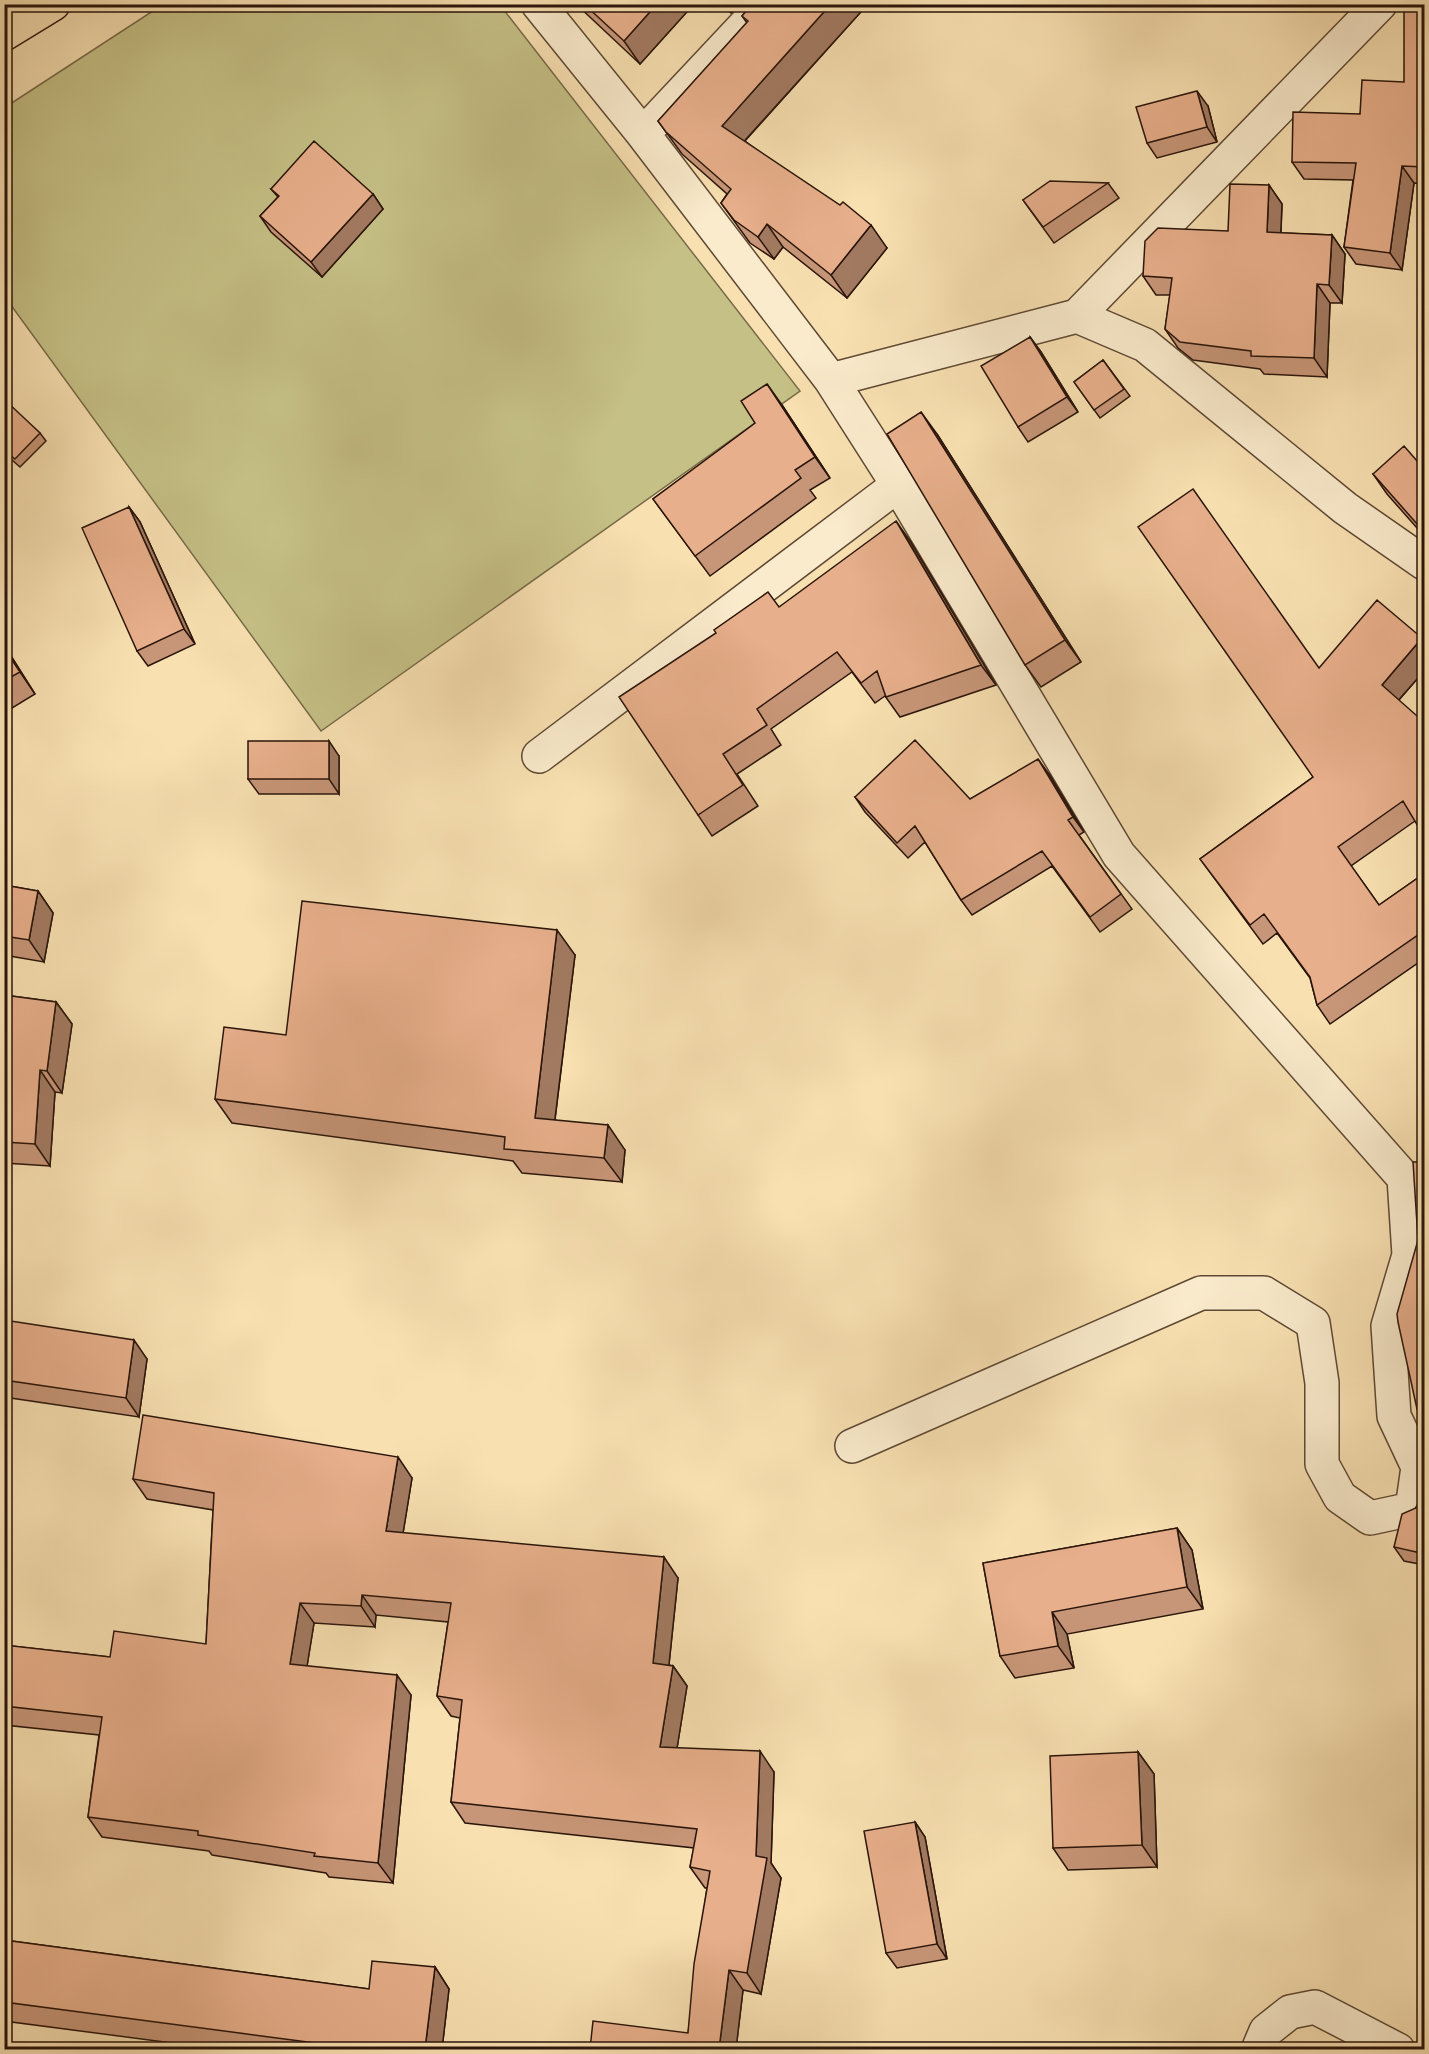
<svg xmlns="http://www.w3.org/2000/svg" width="1429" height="2054" font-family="Alegreya,serif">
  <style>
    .green { fill: #c5c086; stroke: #786a48; stroke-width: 1.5 }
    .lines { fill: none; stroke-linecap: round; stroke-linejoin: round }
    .minor-casing { stroke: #5e4834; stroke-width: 36 }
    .major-casing { stroke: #2a150b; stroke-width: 36 }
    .minor { stroke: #faebcc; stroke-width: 33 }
    .major { stroke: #f8e0b1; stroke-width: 33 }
    .wall { fill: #c79678; stroke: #2a150b; stroke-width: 1.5 }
    .shaded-wall { fill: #a27a61; stroke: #2a150b; stroke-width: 1.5 }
    .building { fill: #e7af8b; stroke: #2a150b; stroke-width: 1.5 }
  </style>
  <rect width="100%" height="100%" fill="#f8e0b1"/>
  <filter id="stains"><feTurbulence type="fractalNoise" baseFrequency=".00333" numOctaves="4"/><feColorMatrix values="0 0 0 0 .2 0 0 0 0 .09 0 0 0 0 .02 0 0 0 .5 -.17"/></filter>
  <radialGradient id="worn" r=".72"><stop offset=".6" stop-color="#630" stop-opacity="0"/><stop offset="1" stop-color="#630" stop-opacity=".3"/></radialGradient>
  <path class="green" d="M 162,5 L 500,5 L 800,391 L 321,731 L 5,297 L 4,108 Z"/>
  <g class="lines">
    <defs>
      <path id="minor" d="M 538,4 L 643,134 L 831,380 L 1077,316 L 1145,345 L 1345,508 L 1424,563
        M 643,134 L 765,4
        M 1077,316 L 1380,4
        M 831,380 L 898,485 L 1119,855 L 1404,1178 L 1409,1255 L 1388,1326 L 1394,1416 L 1418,1467 L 1412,1509 L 1370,1518 L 1340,1497 L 1322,1464 L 1322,1383 L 1313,1323 L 1264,1293 L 1201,1293 L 852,1446
        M 539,756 L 898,485
        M 1258,2050 L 1266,2031 L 1290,2012 L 1315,2007 L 1398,2050"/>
      <path id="major" d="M 4,34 L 53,4"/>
    </defs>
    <use href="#minor" class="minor-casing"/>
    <use href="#major" class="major-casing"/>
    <use href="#minor" class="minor"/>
    <use href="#major" class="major"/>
  </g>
  <path class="wall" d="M 576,4 L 694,4 L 640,64 Z
    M 721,4 L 740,4 L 731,13 Z
    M 752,4 L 868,4 L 745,141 L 887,248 L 847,298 L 783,247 L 774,259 L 750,243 L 721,203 L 727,194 L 682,154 L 658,121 L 747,23 L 742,16 Z
    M 1425,4 L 1425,184 L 1414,183 L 1402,270 L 1356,264 L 1344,247 L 1353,180 L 1304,179 L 1292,162 L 1404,82 Z
    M 1208,106 L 1217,142 L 1157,158 L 1147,143 Z
    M 1108,183 L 1119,198 L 1054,243 L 1023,200 Z
    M 1269,185 L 1282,204 L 1281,233 L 1332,235 L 1345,254 L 1342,303 L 1330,303 L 1327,377 L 1264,374 L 1260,369 L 1193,360 L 1178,348 L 1165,329 L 1170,295 L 1156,295 L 1143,276 L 1228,231 Z
    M 271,189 L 373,194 L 383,209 L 322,277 L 271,232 L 260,216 L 278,197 Z
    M 1030,337 L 1041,352 L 1078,412 L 1028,442 L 1018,427 Z
    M 1103,360 L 1130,396 L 1100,418 L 1074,382 Z
    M 4,401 L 40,433 L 46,441 L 20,467 L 4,453 Z
    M 782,405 L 830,478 L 810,490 L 816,498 L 710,576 L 653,499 Z
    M 937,434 L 1081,662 L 1041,687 L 1025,665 Z
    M 1425,470 L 1425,537 L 1387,494 L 1373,474 Z
    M 129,507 L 140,522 L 195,644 L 148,666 L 137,651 Z
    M 910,541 L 996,685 L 900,717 L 885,696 L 875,703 L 852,672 L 771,729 L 781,745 L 737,774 L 758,806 L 712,836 L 698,815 L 779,607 Z
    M 1425,641 L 1425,670 L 1399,700 L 1415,821 L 1351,866 L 1379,905 L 1425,873 L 1425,958 L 1330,1024 L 1317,1005 L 1310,978 L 1277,933 L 1263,944 L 1200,859 L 1313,777 L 1319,668 Z
    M 4,645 L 35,694 L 4,713 Z
    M 339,756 L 339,794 L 259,794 L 248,779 Z
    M 1049,774 L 1084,832 L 1079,835 L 1132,909 L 1100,932 L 1052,866 L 972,915 L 961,900 L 925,842 L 908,858 L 865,812 L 855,797 L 970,799 Z
    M 4,885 L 38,891 L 53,913 L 44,962 L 4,955 Z
    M 575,955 L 555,1120 L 625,1150 L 622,1182 L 522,1173 L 513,1161 L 232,1123 L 215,1099 L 286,1035 Z
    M 4,995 L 56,1002 L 72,1024 L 62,1093 L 55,1092 L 50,1166 L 4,1163 Z
    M 1425,1162 L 1425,1420 L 1417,1409 L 1418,1240 Z
    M 4,1320 L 147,1359 L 139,1417 L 4,1397 Z
    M 412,1478 L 403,1533 L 678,1578 L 669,1665 L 673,1666 L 687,1686 L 677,1748 L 774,1772 L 771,1863 L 781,1878 L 761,1994 L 743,1990 L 736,2049 L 590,2049 L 688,2033 L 707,1888 L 705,1888 L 690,1867 L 694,1848 L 465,1823 L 451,1802 L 460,1718 L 451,1716 L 437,1696 L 448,1622 L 376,1615 L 375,1627 L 314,1623 L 307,1666 L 411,1695 L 393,1883 L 329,1877 L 326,1873 L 212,1855 L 209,1851 L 102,1837 L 88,1817 L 99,1735 L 4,1725 L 4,1645 L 110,1657 L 206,1644 L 213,1510 L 147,1499 L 133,1479 Z
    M 1425,1479 L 1425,1565 L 1404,1561 L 1394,1547 L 1421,1498 Z
    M 1177,1528 L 1192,1550 L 1203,1609 L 1067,1634 L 1074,1668 L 1015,1678 L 1000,1656 L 983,1563 Z
    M 1138,1752 L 1154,1774 L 1157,1867 L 1068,1870 L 1053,1848 Z
    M 915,1822 L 925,1837 L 947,1959 L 897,1968 L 886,1953 Z
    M 4,1940 L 369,1989 L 435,1967 L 449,1989 L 442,2049 L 218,2049 L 4,2021 Z"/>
  <path class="shaded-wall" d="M 657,4 L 694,4 L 640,64 L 624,41 Z
    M 831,4 L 868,4 L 738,148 L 722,126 Z
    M 1197,91 L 1208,106 L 1217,142 L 1207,127 Z
    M 1402,166 L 1414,183 L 1402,270 L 1390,253 Z
    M 1269,185 L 1282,204 L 1280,251 L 1267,232 Z
    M 373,194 L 383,209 L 322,277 L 311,262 Z
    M 767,224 L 783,247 L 774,259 L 758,237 Z
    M 871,225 L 887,248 L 847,298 L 831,275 Z
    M 1332,235 L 1345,254 L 1342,303 L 1329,285 Z
    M 1317,284 L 1330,303 L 1327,377 L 1314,358 Z
    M 1030,337 L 1041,352 L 1078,412 L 1067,397 Z
    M 767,384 L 782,405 L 830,478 L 815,457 Z
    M 921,412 L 937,434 L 1081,662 L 1065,640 Z
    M 129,507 L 140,522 L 195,644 L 184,629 Z
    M 896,521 L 910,541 L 996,685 L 981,665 Z
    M 1422,638 L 1425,641 L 1425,670 L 1395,704 L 1382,685 Z
    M 4,645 L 35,694 L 20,672 L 4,648 Z
    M 329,741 L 339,756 L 339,794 L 329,779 Z
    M 1038,759 L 1049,774 L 1084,832 L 1073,817 Z
    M 38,891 L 53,913 L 44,962 L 29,940 Z
    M 557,930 L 575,955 L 552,1143 L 535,1118 Z
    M 56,1002 L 72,1024 L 62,1093 L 47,1071 Z
    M 40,1070 L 55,1092 L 50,1166 L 35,1144 Z
    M 608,1125 L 625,1150 L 622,1182 L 604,1158 Z
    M 134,1340 L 147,1359 L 139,1417 L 126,1398 Z
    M 398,1457 L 412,1478 L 400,1552 L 386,1531 Z
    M 1177,1528 L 1192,1550 L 1203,1609 L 1187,1587 Z
    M 664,1557 L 678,1578 L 667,1683 L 653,1663 Z
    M 362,1595 L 376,1615 L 375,1627 L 361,1606 Z
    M 300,1603 L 314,1623 L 304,1685 L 290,1664 Z
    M 1052,1612 L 1067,1634 L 1074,1668 L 1058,1646 Z
    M 673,1666 L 687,1686 L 674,1767 L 660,1747 Z
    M 397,1675 L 411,1695 L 393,1883 L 378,1863 Z
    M 760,1751 L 774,1772 L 771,1863 L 781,1878 L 761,1994 L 747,1973 L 756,1856 Z
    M 1138,1752 L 1154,1774 L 1157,1867 L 1142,1845 Z
    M 915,1822 L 925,1837 L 947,1959 L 937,1944 Z
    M 435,1967 L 449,1989 L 442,2049 L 425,2049 Z
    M 729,1970 L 743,1990 L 736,2049 L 719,2049 Z"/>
  <path class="building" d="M 584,4 L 657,4 L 624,41 Z
    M 752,4 L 831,4 L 722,126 L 840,205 L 843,202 L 871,225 L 831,275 L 767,224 L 758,237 L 734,220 L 721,203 L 731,189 L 666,132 L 658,121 L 748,21 L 742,16 Z
    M 1404,4 L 1425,4 L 1425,167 L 1402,166 L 1390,253 L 1344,247 L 1356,163 L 1292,162 L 1293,112 L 1360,114 L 1362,80 L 1404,82 Z
    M 1197,91 L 1207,127 L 1147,143 L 1136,107 Z
    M 314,141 L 373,194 L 311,262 L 260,216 L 279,196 L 271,189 Z
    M 1050,181 L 1108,183 L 1043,227 L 1023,200 Z
    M 1230,184 L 1269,185 L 1267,232 L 1332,235 L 1329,285 L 1317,284 L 1314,358 L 1251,356 L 1251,351 L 1180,342 L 1165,329 L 1172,278 L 1143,276 L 1145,241 L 1158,228 L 1228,231 Z
    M 1030,337 L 1067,397 L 1018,427 L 981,366 Z
    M 1103,360 L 1124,389 L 1094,410 L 1074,382 Z
    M 767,384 L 815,457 L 795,470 L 801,478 L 695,556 L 653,499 L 755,423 L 741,401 Z
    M 5,400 L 40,433 L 15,459 L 4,450 Z
    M 921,412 L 1065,640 L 1025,665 L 887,434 Z
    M 1404,446 L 1425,470 L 1425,533 L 1373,474 Z
    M 1193,489 L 1319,668 L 1377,600 L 1422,638 L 1382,685 L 1425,723 L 1425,838 L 1403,801 L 1338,847 L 1379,905 L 1425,873 L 1425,930 L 1317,1005 L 1310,977 L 1264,914 L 1250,925 L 1200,859 L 1313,777 L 1138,527 Z
    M 129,507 L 184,629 L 137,651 L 82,528 Z
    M 896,521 L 981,665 L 886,697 L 877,671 L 861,683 L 837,652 L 757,709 L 767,725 L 723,754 L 743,785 L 698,815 L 619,697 L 716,633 L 714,630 L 768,592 L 779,607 Z
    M 4,648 L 20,672 L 4,681 Z
    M 915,740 L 970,799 L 1038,759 L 1073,817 L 1068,820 L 1121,894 L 1090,917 L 1042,851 L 961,900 L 915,826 L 897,843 L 855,797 Z
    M 248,741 L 329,741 L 329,779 L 248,779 Z
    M 4,885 L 38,891 L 29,940 L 4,936 Z
    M 302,901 L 557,930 L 535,1118 L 608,1125 L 604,1158 L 504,1149 L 505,1137 L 215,1099 L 224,1027 L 286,1035 Z
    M 4,995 L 56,1002 L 47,1071 L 40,1070 L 35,1144 L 4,1142 Z
    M 1413,1162 L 1425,1162 L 1425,1407 L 1417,1409 L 1398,1322 L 1397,1314 L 1418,1240 Z
    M 4,1320 L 134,1340 L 126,1398 L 4,1380 Z
    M 143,1415 L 398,1457 L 386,1531 L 664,1557 L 653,1663 L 673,1666 L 660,1747 L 760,1751 L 756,1856 L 767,1858 L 747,1973 L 729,1970 L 719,2049 L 590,2049 L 593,2021 L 688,2033 L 694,1964 L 710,1871 L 690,1867 L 697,1829 L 451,1802 L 462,1700 L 437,1696 L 451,1603 L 362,1595 L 361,1606 L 300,1603 L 290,1664 L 397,1675 L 378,1863 L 314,1856 L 315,1853 L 198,1835 L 198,1831 L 88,1817 L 102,1717 L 4,1706 L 4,1645 L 110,1657 L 114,1631 L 206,1644 L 214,1493 L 133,1479 Z
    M 1425,1479 L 1425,1554 L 1394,1547 L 1402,1514 L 1416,1508 L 1421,1498 Z
    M 1177,1528 L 1187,1587 L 1052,1612 L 1058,1646 L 1000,1656 L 983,1563 Z
    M 1138,1752 L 1142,1845 L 1053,1848 L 1050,1756 Z
    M 915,1822 L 937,1944 L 886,1953 L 864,1831 Z
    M 4,1940 L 369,1989 L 372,1961 L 435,1967 L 425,2049 L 361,2049 L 4,2002 Z
    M 1257,2045 L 1272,2049 L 1256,2049 Z"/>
  <rect width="1429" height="2054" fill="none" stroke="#f8e0b1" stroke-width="24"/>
  <rect x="6" y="6" width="1417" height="2042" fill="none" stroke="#2a150b" stroke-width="3"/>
  <rect x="12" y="12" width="1405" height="2030" fill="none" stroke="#2a150b" stroke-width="1.5"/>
  <rect width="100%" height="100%" filter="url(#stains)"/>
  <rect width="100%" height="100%" fill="url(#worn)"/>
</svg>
